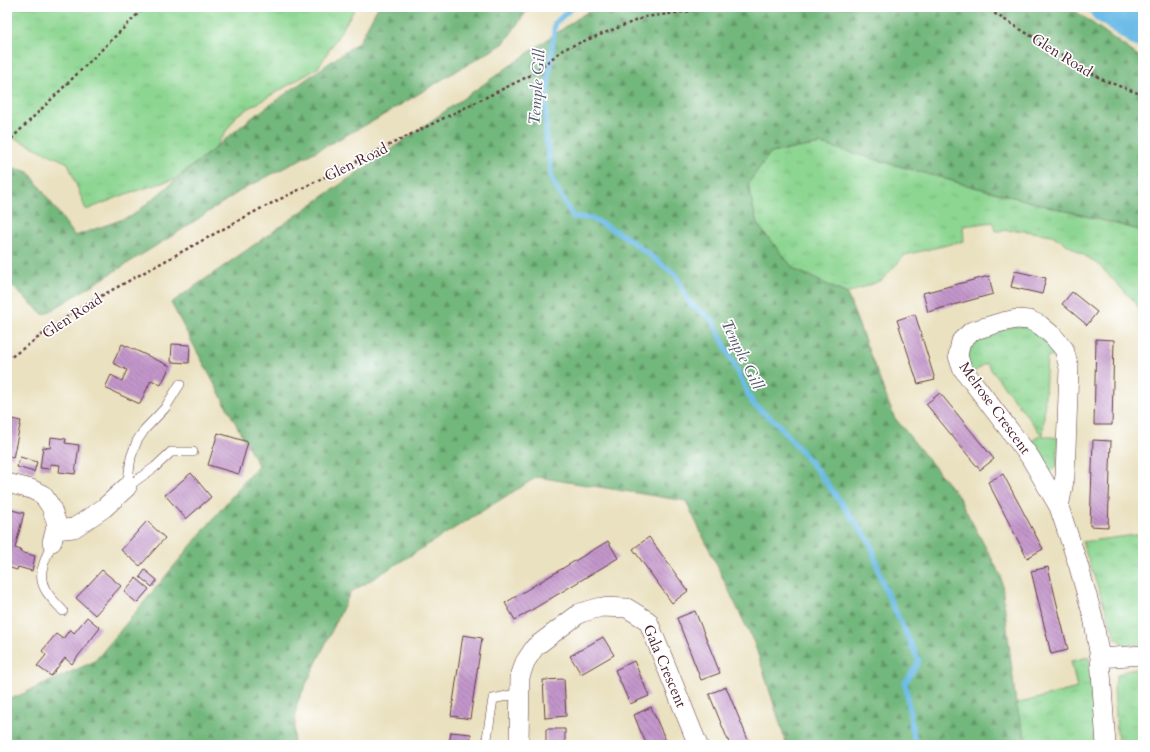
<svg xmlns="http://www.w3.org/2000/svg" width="1150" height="752" font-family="Cardo,serif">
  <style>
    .grass { fill: url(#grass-tufts); stroke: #6c7a5e }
    .forest { fill: url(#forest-firs); stroke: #5e6b54 }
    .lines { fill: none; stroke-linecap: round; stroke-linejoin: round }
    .stream { stroke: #6dbce7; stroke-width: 5.5 }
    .river { stroke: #6dbce7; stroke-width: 34 }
    .building { fill: url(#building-back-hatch) }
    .lane-casing { stroke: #623c41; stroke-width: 10 }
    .street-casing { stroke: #623c41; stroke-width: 20 }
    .path { stroke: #623c41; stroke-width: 2.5; stroke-dasharray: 3 3; stroke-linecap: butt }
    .lane { stroke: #fff; stroke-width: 9 }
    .street { stroke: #fff; stroke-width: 19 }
    .labels { text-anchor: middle; stroke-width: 3.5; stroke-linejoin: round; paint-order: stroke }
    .street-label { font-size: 15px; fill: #4a1f2b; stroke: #fff }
    .water-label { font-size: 16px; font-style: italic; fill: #56566d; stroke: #fff }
  </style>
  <defs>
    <pattern id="grass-tufts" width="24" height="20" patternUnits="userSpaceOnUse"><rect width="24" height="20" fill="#8dd692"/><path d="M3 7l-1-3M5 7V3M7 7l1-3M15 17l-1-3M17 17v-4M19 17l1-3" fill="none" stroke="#7bb77e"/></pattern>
    <pattern id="forest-firs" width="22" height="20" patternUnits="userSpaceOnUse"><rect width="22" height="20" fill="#72b77c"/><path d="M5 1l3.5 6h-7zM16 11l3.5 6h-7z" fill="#609466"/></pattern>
    <pattern id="building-back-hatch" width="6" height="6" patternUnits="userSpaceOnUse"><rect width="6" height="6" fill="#c295ca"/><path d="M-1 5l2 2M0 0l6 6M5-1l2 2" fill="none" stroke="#a079a4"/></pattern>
  </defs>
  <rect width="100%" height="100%" fill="#fff"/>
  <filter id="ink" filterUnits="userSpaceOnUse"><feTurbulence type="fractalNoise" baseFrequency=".025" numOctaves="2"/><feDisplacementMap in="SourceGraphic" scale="8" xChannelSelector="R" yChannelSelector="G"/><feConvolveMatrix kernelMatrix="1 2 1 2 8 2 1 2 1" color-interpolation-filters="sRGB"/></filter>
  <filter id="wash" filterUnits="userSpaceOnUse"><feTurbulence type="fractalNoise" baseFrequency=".012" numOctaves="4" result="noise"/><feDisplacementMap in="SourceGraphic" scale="16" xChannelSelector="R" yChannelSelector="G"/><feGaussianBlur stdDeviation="0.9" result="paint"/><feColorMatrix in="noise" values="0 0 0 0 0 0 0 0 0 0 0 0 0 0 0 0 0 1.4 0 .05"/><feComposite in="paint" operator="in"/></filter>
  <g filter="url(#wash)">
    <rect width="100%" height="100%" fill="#eae1c0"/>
    <path class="grass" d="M 7,7 L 356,7 L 318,68 L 237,115 L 215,148 L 175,179 L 126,194 L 86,210 L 68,163 L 14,138 L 7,145 Z
      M 821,144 L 967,185 L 1143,231 L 1143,315 L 1134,301 L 1098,264 L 1052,235 L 1018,230 L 995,231 L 993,222 L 963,226 L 964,241 L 905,255 L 882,280 L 847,294 L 794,269 L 757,224 L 748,184 L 770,153 Z
      M 1014,326 L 1030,327 L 1063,357 L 1047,357 L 1043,436 L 1058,438 L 1057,466 L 1052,470 L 1046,471 L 1029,444 L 1041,434 L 986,363 L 973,373 L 965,361 L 972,339 Z
      M 1143,534 L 1143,644 L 1126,645 L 1116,639 L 1082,542 Z
      M 1089,657 L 1096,745 L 1027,745 L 1016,704 L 1077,688 L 1071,661 Z
      M 1143,668 L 1143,745 L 1118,745 L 1114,688 L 1117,675 L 1130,669 Z"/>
    <path class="forest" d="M 378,7 L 530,7 L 503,44 L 448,76 L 377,119 L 240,191 L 175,234 L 44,315 L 7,282 L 7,166 L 29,172 L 75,236 L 132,216 L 250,119 L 359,42 Z
      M 594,7 L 1070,7 L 1138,56 L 1143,58 L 1143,231 L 967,185 L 821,144 L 770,153 L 748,184 L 757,224 L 794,269 L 847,294 L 894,417 L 958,496 L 1001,576 L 1016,704 L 1027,745 L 787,745 L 755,645 L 686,501 L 537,477 L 350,593 L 297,703 L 293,745 L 7,745 L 7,700 L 18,696 L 95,661 L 258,465 L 171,303 Z"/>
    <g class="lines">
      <path class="stream" d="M 573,7 L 555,23 L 546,105 L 546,138 L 552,180 L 573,217 L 591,218 L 623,235 L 676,275 L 690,304 L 712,319 L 753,404 L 778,424 L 817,470 L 870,542 L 884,587 L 919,661 L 905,683 L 915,745"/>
      <path class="river" d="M 1106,7 L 1143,32"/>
    </g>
    <g id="blocks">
      <path class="building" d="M 1015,271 L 1046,278 L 1042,294 L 1011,287 Z
        M 989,276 L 993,294 L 928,312 L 923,293 Z
        M 1072,292 L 1097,312 L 1087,325 L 1062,304 Z
        M 915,314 L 935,380 L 918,384 L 897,320 Z
        M 1096,339 L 1114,340 L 1112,425 L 1094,425 Z
        M 122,344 L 170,366 L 161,385 L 151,380 L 140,404 L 105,388 L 111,375 L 122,381 L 127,370 L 113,363 Z
        M 172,344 L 190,345 L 189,363 L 171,362 Z
        M 940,393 L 994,459 L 980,470 L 926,404 Z
        M 7,418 L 21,421 L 13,458 L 7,456 Z
        M 218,433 L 248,442 L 239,474 L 208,465 Z
        M 51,437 L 66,439 L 65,443 L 79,445 L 75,474 L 59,472 L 60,465 L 50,464 L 50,469 L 40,468 L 43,447 L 50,448 Z
        M 1093,440 L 1111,441 L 1108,527 L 1090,526 Z
        M 20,457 L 37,462 L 34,472 L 17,467 Z
        M 191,473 L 211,497 L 186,519 L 165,495 Z
        M 1003,474 L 1043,549 L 1027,558 L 988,482 Z
        M 7,509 L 24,513 L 15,548 L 21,550 L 20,552 L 35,556 L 32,571 L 18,567 L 17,570 L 7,567 Z
        M 147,521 L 165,538 L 140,566 L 121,550 Z
        M 649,537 L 688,591 L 672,603 L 633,549 Z
        M 608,541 L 618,558 L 515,620 L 505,603 Z
        M 1048,567 L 1068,650 L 1051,654 L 1031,571 Z
        M 102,570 L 121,586 L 95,615 L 76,598 Z
        M 145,570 L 157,580 L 152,587 L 140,577 Z
        M 136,578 L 149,589 L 137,603 L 124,592 Z
        M 695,611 L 720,673 L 701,680 L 677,618 Z
        M 87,617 L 100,628 L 72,664 L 65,658 L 51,676 L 37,666 L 46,655 L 42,651 L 56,634 L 63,639 L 70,629 L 74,633 Z
        M 463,635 L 482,638 L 470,719 L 451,716 Z
        M 603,637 L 614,655 L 581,674 L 570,656 Z
        M 634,661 L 649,696 L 630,704 L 615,670 Z
        M 564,679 L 566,716 L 545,718 L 543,680 Z
        M 726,687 L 742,725 L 750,745 L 730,745 L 709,694 Z
        M 651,707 L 658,723 L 668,745 L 647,745 L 640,730 L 634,715 Z
        M 546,729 L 565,729 L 565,745 L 546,745 Z
        M 451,732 L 471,734 L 470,745 L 449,745 Z"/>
    </g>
  </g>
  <g filter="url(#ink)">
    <use href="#blocks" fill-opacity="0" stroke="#623c41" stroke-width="1"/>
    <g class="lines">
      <defs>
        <path id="lane" d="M 127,487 L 131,457 L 137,441 L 145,429 L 165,408 L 180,384
          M 127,487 L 155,467 L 171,452 L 193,452
          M 52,542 C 47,557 36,573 45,589 C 49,597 57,604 63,611
          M 486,745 L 493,699 L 520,693"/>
        <path id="street" d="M 7,483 L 31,489 L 43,495 L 51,507 L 57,524 L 52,542
          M 1059,507 L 1065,476 L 1069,368 L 1064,349 L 1053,336 L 1040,325 L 1029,320 L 1017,319 L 1002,322 L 972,331 L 961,341 L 958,356 L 962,368 L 1030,457 L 1059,507 L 1078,564 L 1093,617 L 1100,658 L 1106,745
          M 55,530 L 74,528 L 104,508 L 127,487
          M 1100,658 L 1143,655
          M 519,745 L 520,677 L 525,662 L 535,647 L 580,613 L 601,607 L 627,608 L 648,621 L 698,745"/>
      </defs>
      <use href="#lane" class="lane-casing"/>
      <use href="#street" class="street-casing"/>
      <path class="path" d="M 984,7 L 1103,80 L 1143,95
        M 7,143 L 145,7
        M 7,360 L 81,307 L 258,210 L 531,75 L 564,49 L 645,17 L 723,7"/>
      <use href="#lane" class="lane"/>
      <use href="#street" class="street"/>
    </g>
  </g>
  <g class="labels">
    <g class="street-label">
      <text transform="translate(1062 55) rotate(32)" y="5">Glen Road</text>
      <text transform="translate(356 162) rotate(-26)" y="5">Glen Road</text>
      <text transform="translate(72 316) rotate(-33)" y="5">Glen Road</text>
      <text transform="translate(995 408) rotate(54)" y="5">Melrose Crescent</text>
      <text transform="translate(665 666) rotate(67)" y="5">Gala Crescent</text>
    </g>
    <g class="water-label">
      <text transform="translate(536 87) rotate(-86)" y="6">Temple Gill</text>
      <text transform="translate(743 354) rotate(64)" y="6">Temple Gill</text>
    </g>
  </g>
  <rect width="1150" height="752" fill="none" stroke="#fff" stroke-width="24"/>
</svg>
